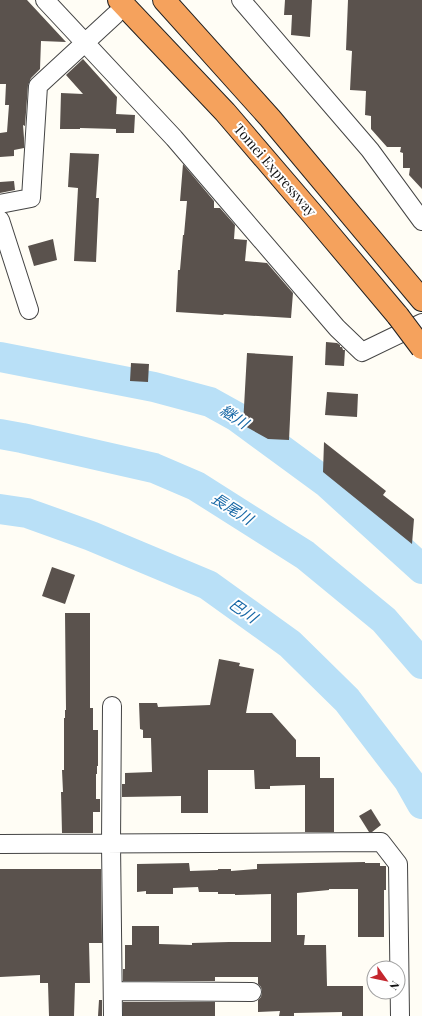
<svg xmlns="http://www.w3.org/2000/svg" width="422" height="1016" font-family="'Playfair Display','Noto Sans JP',serif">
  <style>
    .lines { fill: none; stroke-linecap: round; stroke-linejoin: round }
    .river { stroke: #b9e0f7; stroke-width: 30 }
    .building { fill: #5a524d }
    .minor-casing { stroke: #444; stroke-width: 20 }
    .motorway-casing { stroke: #222; stroke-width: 24 }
    .minor { stroke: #fff; stroke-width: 18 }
    .motorway { stroke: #f5a25d; stroke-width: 22 }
    .motorway-bridge-casing { stroke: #222; stroke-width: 24; stroke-linecap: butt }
    .motorway-bridge { stroke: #f5a25d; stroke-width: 22 }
    .labels { text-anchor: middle; stroke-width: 4; stroke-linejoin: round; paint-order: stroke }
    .street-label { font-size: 14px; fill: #111; stroke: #fff }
    .water-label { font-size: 15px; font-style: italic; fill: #1768a6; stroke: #fff }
  </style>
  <rect width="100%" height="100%" fill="#fffdf5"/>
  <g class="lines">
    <path class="river" d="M 0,357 L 154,387 L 210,402 L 237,417 L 327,483 L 422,569
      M 0,434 L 22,438 L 154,468 L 196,486 L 305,555 L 384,620 L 422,664
      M 0,509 L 27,513 L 91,536 L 208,585 L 290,644 L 347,700 L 409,781 L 422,804"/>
  </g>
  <path class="building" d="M 0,0 L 27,0 L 66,42 L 41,41 L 40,69 L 31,78 L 28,85 L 25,126 L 23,125 L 24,138 L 24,148 L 14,150 L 14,156 L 0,157 L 0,133 L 7,132 L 9,105 L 5,105 L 6,84 L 0,84 Z
    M 285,0 L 312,0 L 310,37 L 291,35 L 292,15 L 284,15 Z
    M 348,0 L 422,0 L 422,189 L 409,175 L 410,168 L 403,168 L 403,153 L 400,152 L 401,147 L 387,147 L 371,129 L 371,116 L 365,115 L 366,91 L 350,90 L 352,51 L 346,50 Z
    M 83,59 L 117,97 L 116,114 L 135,115 L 134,133 L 116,133 L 116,129 L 80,128 L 80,129 L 60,129 L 61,93 L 83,94 L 66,75 Z
    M 70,153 L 99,154 L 96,198 L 99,198 L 96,262 L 74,261 L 78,188 L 68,187 Z
    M 183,164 L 214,201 L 214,208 L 220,208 L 235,225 L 234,239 L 247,240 L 245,261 L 267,263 L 293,293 L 291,318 L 224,314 L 223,315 L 176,312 L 178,270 L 180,270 L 183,235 L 184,235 L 187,201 L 180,201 Z
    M 14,181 L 15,190 L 0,193 L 0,182 Z
    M 53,239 L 57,260 L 34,266 L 28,246 Z
    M 326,342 L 337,343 L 340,345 L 340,347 L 342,347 L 343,350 L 345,350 L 344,366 L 325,365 Z
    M 247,353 L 293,356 L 289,440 L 268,439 L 243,425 Z
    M 131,363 L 149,364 L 148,382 L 130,381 Z
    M 327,392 L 358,394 L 357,417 L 325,415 Z
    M 324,442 L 386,491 L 383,495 L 414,519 L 412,544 L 323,472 Z
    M 52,567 L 75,575 L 65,604 L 42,596 Z
    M 65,613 L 90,613 L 90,708 L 93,708 L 93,730 L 98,730 L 98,766 L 97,766 L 97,774 L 96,774 L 96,799 L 100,799 L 100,812 L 93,812 L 93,833 L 62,833 L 61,792 L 63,792 L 62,770 L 64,770 L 64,718 L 65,718 L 65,710 L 66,710 Z
    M 219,659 L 240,663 L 239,666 L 254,669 L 246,713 L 272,713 L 296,740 L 296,757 L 320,757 L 320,778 L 334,778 L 334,832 L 305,832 L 305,785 L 270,786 L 270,789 L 255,789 L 254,770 L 208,770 L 208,813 L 181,813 L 181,796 L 122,797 L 122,784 L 125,784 L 125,773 L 152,772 L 151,738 L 143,738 L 143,730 L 140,729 L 139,703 L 157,703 L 158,707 L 210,705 Z
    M 371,809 L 381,825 L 372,832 L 369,832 L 359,816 Z
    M 365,862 L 365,863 L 380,863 L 380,866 L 386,866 L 386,890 L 384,890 L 384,937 L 358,937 L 358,889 L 329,889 L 329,890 L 297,893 L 297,935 L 305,935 L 304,945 L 326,945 L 327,986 L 363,986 L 363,1016 L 342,1016 L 342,1012 L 294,1013 L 294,1016 L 279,1016 L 280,1011 L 258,1012 L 258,1000 L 261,997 L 262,992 L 261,987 L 258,984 L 258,977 L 215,977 L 215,981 L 123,981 L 123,969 L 125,969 L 125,945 L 132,945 L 132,926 L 159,926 L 159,944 L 192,945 L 192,943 L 229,942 L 271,942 L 271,894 L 235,895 L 235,894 L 218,894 L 218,892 L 199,892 L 198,887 L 173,888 L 173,894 L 146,894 L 146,891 L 137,892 L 137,864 L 189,863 L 190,871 L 218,870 L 218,869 L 231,869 L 231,871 L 257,869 L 257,864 Z
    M 0,869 L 101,869 L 102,943 L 89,943 L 90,983 L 75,983 L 74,1016 L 49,1016 L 48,983 L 40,983 L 40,975 L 0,977 Z
    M 99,1000 L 102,1000 L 102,1016 L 98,1016 Z
    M 123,1002 L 215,1002 L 215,1016 L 123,1016 Z"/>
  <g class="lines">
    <defs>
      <path id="minor" d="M 45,0 L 174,138 L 337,328 L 362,352 L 422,323
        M 241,0 L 370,150 L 422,221
        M 0,204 L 31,198 L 38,86 L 115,15
        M 0,220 L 29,310
        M 112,706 L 111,843 L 113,1016
        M 0,844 L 381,842 L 398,864 L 400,1016
        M 113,991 L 252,992"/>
      <path id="motorway" d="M 119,0 L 225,112 L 314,216 L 398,316
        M 164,0 L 270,118 L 422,300"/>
    </defs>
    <use href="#minor" class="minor-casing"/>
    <use href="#motorway" class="motorway-casing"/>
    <use href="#minor" class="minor"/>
    <use href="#motorway" class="motorway"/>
    <defs>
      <path id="motorway-bridge" d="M 398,316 L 422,348"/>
    </defs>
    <use href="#motorway-bridge" class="motorway-bridge-casing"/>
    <use href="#motorway-bridge" class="motorway-bridge"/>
  </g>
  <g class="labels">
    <g class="street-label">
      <text transform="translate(275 170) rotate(49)" y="5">Tomei Expressway</text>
    </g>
    <g class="water-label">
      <text transform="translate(234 417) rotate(33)" y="5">継川</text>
      <text transform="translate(232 509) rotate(32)" y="5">長尾川</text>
      <text transform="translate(243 611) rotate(35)" y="5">巴川</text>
    </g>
  </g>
  <g transform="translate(386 980) rotate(123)"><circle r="19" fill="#ffffff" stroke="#a0a0a0"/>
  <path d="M0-3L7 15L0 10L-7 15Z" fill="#c4262e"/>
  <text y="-6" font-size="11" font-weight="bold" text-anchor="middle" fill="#111111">N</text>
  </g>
</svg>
